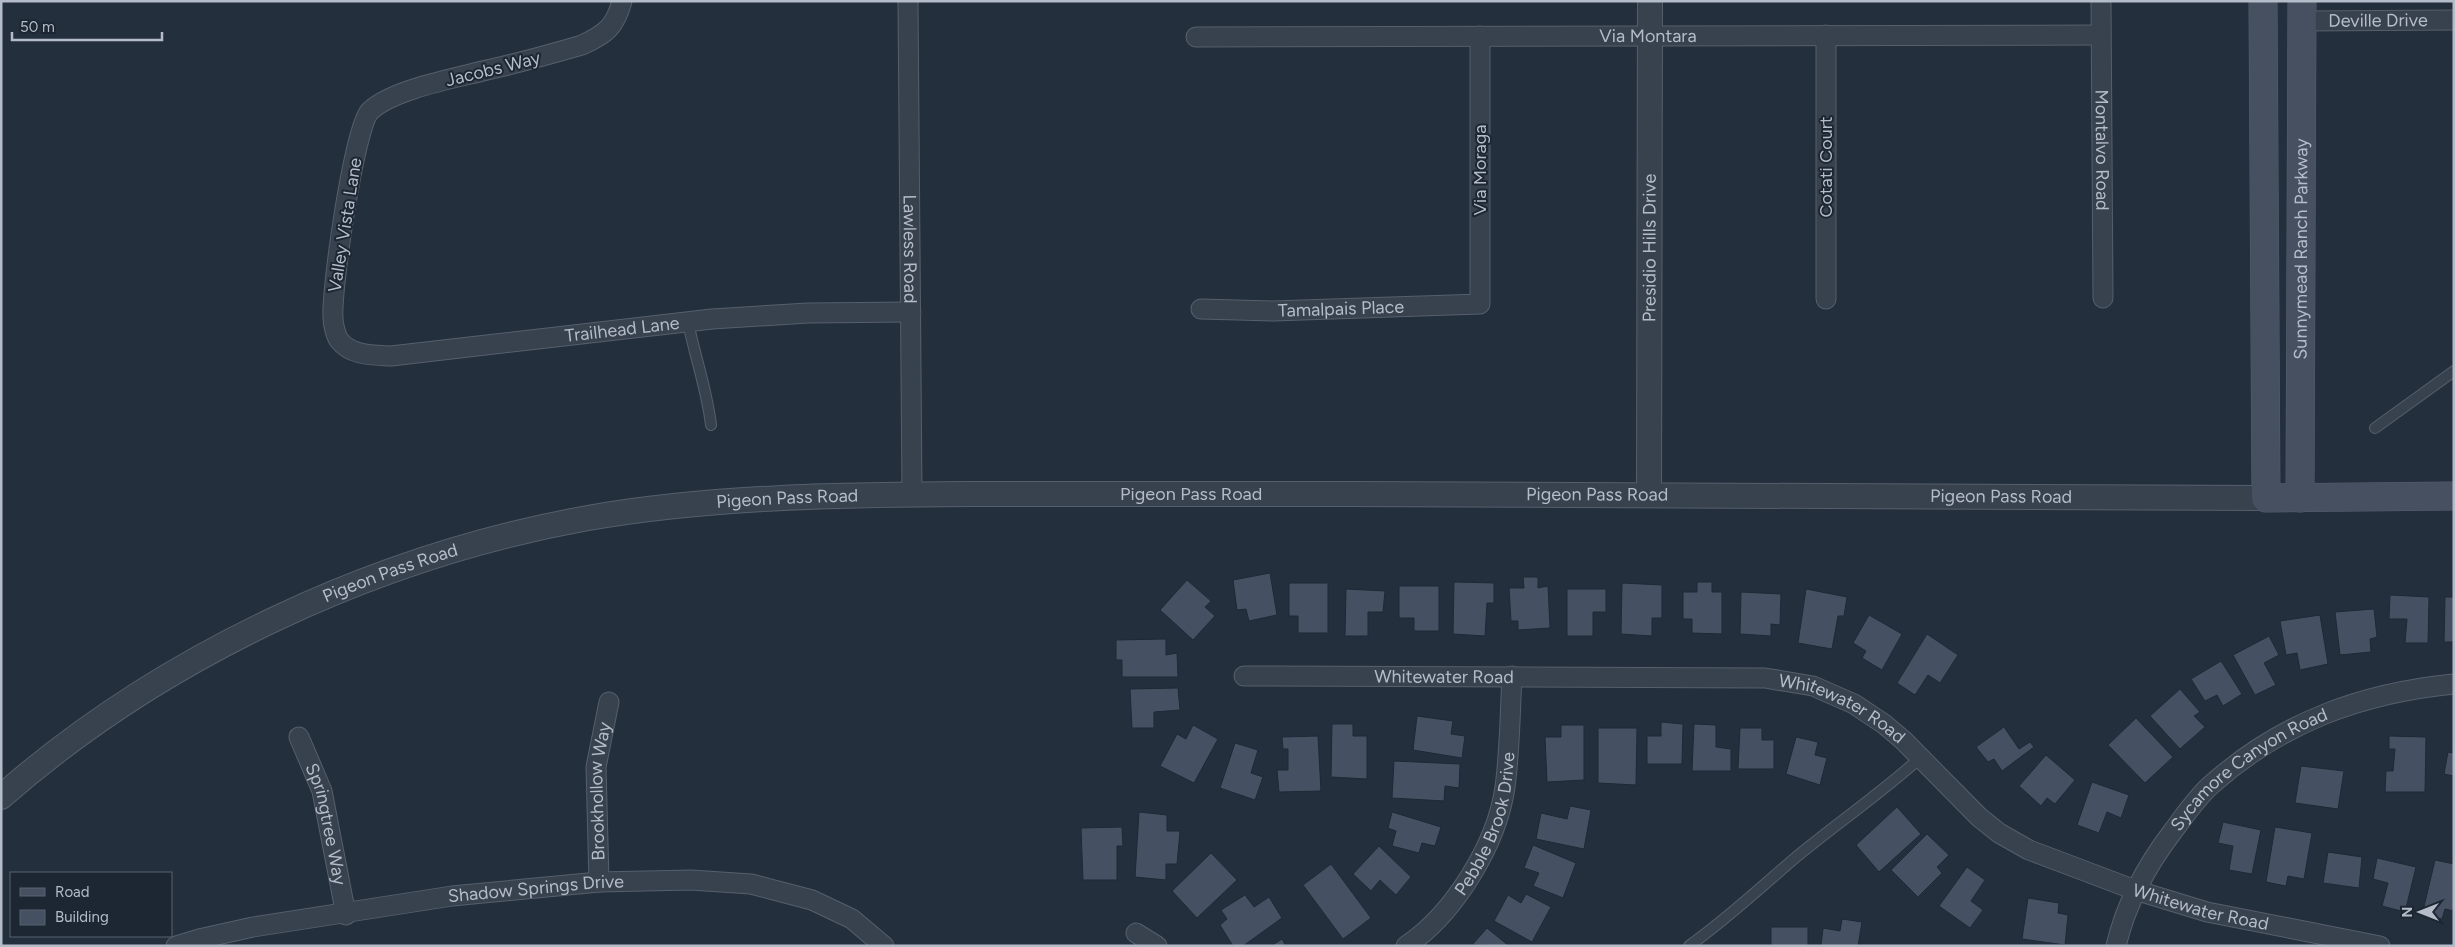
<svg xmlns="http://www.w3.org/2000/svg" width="2455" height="947" font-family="Figtree,sans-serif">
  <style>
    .building { fill: #455162; stroke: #1f2835 }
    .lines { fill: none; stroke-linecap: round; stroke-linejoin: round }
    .service-casing { stroke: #565f6c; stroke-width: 12 }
    .minor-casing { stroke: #565f6c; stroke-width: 21 }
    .tertiary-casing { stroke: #565f6c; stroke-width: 26 }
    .secondary-casing { stroke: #565f6c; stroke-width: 29 }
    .service { stroke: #38414e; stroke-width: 10 }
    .minor { stroke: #38414e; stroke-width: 19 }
    .tertiary { stroke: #38414e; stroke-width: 24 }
    .secondary { stroke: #465061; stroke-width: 28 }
    .labels { text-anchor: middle; stroke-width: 4; stroke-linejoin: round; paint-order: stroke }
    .street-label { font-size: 18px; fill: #b4bcc9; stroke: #1d2633 }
  </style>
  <rect width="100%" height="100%" fill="#242f3e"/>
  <path class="building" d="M 1270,573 L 1277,615 L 1249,621 L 1246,609 L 1237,610 L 1233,580 Z
    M 1523,577 L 1538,577 L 1538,588 L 1548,586 L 1550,628 L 1518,630 L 1518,621 L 1511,621 L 1509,588 L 1524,588 Z
    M 1187,580 L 1211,601 L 1205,607 L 1215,616 L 1193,640 L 1160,610 Z
    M 1454,582 L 1494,583 L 1494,603 L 1487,603 L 1485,636 L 1453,634 Z
    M 1697,582 L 1712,582 L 1712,592 L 1722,592 L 1722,634 L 1692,633 L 1692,619 L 1683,619 L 1683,592 L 1697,592 Z
    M 1289,583 L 1328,583 L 1328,633 L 1298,633 L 1298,616 L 1289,616 Z
    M 1622,583 L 1662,585 L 1662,618 L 1652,618 L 1652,636 L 1621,634 Z
    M 1399,586 L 1439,586 L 1439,631 L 1414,631 L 1414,618 L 1399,618 Z
    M 1346,589 L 1385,591 L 1383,612 L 1368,612 L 1368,636 L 1345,636 Z
    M 1567,589 L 1606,589 L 1606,612 L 1593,612 L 1593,636 L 1567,636 Z
    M 1806,589 L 1847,597 L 1844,616 L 1838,616 L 1832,649 L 1798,643 Z
    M 1741,592 L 1781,594 L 1780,625 L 1771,624 L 1771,636 L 1740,634 Z
    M 2390,595 L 2429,597 L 2428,643 L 2405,643 L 2407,619 L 2389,619 Z
    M 2445,597 L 2454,597 L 2454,642 L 2444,642 Z
    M 2374,609 L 2377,637 L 2370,639 L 2371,652 L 2340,655 L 2335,612 Z
    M 1869,615 L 1902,634 L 1882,670 L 1862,658 L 1866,651 L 1853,643 Z
    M 2320,615 L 2328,664 L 2300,670 L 2297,653 L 2286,655 L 2280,621 Z
    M 1927,634 L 1958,655 L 1940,683 L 1928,675 L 1915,695 L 1897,683 Z
    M 2269,636 L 2279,655 L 2264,663 L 2276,685 L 2255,695 L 2233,655 Z
    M 1166,639 L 1166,655 L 1177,653 L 1178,677 L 1122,677 L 1122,660 L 1116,660 L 1116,640 Z
    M 2221,661 L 2242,694 L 2223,706 L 2217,695 L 2205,701 L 2191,679 Z
    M 1178,688 L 1180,710 L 1154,712 L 1154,728 L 1132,728 L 1130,689 Z
    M 2180,689 L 2200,712 L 2194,716 L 2205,727 L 2180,749 L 2150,716 Z
    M 1417,716 L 1453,721 L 1451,734 L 1465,736 L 1462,758 L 1413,750 Z
    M 2136,718 L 2173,757 L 2145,783 L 2108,745 Z
    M 1661,722 L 1683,724 L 1682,764 L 1647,764 L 1647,736 L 1661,736 Z
    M 1332,724 L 1353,724 L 1353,736 L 1367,736 L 1367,779 L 1331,777 Z
    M 1694,724 L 1716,725 L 1716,747 L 1731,749 L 1731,771 L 1692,771 Z
    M 1193,725 L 1218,739 L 1194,783 L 1160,766 L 1177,734 L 1186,739 Z
    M 1561,725 L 1584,725 L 1584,780 L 1547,782 L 1545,737 L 1561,737 Z
    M 2004,727 L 2019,749 L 2030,742 L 2034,747 L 2002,771 L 1994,759 L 1988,762 L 1976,747 Z
    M 1598,728 L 1637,728 L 1636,785 L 1598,783 Z
    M 1740,728 L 1762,728 L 1762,740 L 1774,740 L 1774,769 L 1738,769 Z
    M 1318,736 L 1321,791 L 1279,792 L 1277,770 L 1288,770 L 1288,749 L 1283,749 L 1282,737 Z
    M 2389,736 L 2426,737 L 2425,792 L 2385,792 L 2386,771 L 2393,771 L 2395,749 L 2389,749 Z
    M 1796,737 L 1818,742 L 1815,755 L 1827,758 L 1820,785 L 1786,774 Z
    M 1235,743 L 1258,750 L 1251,773 L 1263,777 L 1255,800 L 1220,788 Z
    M 2448,752 L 2454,753 L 2454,776 L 2444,774 Z
    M 2046,755 L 2075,780 L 2055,804 L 2047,798 L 2041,806 L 2019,786 Z
    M 1394,761 L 1460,764 L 1459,788 L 1445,786 L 1444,801 L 1392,798 Z
    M 2301,766 L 2344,771 L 2338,809 L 2295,803 Z
    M 2092,782 L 2129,795 L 2121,818 L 2107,812 L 2099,833 L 2077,825 Z
    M 1570,806 L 1591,810 L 1584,849 L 1536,839 L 1541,813 L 1567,819 Z
    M 1897,807 L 1921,834 L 1879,872 L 1856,845 Z
    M 1139,812 L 1167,815 L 1167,831 L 1180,831 L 1177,864 L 1166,864 L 1166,880 L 1135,877 Z
    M 1392,812 L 1441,827 L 1435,846 L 1422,843 L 1419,853 L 1392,846 L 1396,831 L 1388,828 Z
    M 2223,822 L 2261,830 L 2252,874 L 2229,870 L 2233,846 L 2218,843 Z
    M 1122,827 L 1123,846 L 1117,846 L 1117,880 L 1083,880 L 1081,828 Z
    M 2275,827 L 2312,833 L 2304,879 L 2288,876 L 2286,886 L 2266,882 Z
    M 1927,834 L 1949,855 L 1937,867 L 1942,873 L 1918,897 L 1891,870 Z
    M 1533,845 L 1576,863 L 1563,898 L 1533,886 L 1539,873 L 1524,868 Z
    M 1379,846 L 1411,877 L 1396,895 L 1380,880 L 1371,891 L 1353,874 Z
    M 2328,852 L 2362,857 L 2359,888 L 2323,883 Z
    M 1211,853 L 1237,880 L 1197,918 L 1172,891 Z
    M 2377,858 L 2416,867 L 2405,912 L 2382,906 L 2388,883 L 2373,879 Z
    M 2435,860 L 2454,864 L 2454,911 L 2445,909 L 2442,919 L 2422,915 Z
    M 1331,864 L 1371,918 L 1343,939 L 1303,885 Z
    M 1967,867 L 1985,880 L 1971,901 L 1983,910 L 1970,928 L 1939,906 Z
    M 1526,894 L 1551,907 L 1532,942 L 1494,921 L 1508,895 L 1521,903 Z
    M 1245,895 L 1254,907 L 1269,897 L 1282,918 L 1243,946 L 1233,946 L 1220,925 L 1227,919 L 1221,910 Z
    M 2028,898 L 2059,903 L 2058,913 L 2068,915 L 2065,945 L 2022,939 Z
    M 1842,919 L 1862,922 L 1858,946 L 1821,946 L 1823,928 L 1840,931 Z
    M 1771,927 L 1808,927 L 1808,946 L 1771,946 Z
    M 1487,928 L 1509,946 L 1472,945 Z
    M 1282,939 L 1286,946 L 1271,946 Z"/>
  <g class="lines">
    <defs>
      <path id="service" d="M 688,322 C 695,357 707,390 711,425
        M 2375,428 L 2454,371
        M 1689,946 C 1727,919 1760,888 1795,858 C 1836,824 1880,794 1920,758"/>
      <g id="minor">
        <path id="s1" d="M 622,1 C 615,27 606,34 582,45 C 551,54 519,63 487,70 C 456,78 393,89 370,111 C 354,128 331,290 333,318 C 333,324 336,336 339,340 C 351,356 373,355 391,356 L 712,319 L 808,313 L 911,312"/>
        <path id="s2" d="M 908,1 L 912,495"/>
        <path id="s3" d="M 2101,1 L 2103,298"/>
        <path id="s4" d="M 2303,21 L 2454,20"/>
        <path id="s5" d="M 1196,37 L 2101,35"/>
        <path d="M 1826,299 L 1826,35"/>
        <path id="s6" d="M 1201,309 L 1273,311 L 1480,304 L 1480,36"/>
        <path id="s7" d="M 1244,676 L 1765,678 L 1813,686 L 1854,704 L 1884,724 L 1903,740 L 1979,817 L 1999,833 L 2029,850 L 2135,890 L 2207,912 L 2380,946"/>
        <path id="s8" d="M 299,737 L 322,791 L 346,915"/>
        <path id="s9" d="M 599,882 L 596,767 L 609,702"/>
        <path d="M 1136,933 L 1157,946"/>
        <path id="s10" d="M 176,946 L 199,939 L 253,927 L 452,896 L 599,882 L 691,880 L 751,884 L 812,900 L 852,919 L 884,946"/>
        <path id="s11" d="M 1406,946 C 1454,914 1497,844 1505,787 C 1510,750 1510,713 1512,676"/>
        <path id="s12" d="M 2116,946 C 2126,903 2147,865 2173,831 C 2185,815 2197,797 2212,784 C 2282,722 2362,693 2454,684"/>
      </g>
      <g id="tertiary">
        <path id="s13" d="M 1649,494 L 1650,1"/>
        <path id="s14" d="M 1,797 C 163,655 377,556 588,518 C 719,495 853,495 986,494 C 1107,494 1229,494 1350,494 C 1655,494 1960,496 2266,498"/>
      </g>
      <g id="secondary">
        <path d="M 2263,1 L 2266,498 L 2454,496"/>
        <path id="s15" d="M 2300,498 L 2302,1"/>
      </g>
    </defs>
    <use href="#service" class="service-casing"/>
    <use href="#minor" class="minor-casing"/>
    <use href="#tertiary" class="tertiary-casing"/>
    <use href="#secondary" class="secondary-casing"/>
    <use href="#service" class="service"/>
    <use href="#minor" class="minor"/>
    <use href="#tertiary" class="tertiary"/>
    <use href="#secondary" class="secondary"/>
  </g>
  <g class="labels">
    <g class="street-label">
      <text dy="6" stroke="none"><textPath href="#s4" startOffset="75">Deville Drive</textPath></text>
      <text dy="6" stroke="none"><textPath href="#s5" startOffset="452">Via Montara</textPath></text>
      <text transform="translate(493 69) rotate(-14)" y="6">Jacobs Way</text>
      <text dy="6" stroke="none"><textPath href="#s3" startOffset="149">Montalvo Road</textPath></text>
      <text transform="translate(1826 167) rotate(-90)" y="6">Cotati Court</text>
      <text transform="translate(1480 170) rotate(-90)" y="6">Via Moraga</text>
      <text transform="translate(345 225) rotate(-81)" y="6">Valley Vista Lane</text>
      <text dy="6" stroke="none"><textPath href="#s2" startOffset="248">Lawless Road</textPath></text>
      <text dy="6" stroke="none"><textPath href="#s13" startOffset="246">Presidio Hills Drive</textPath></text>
      <text dy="6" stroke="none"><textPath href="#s15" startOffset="249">Sunnymead Ranch Parkway</textPath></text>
      <text dy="6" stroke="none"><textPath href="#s6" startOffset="140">Tamalpais Place</textPath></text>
      <text dy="6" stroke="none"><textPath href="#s1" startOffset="809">Trailhead Lane</textPath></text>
      <text dy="6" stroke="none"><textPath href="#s14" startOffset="1262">Pigeon Pass Road</textPath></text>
      <text dy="6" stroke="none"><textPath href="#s14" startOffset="1668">Pigeon Pass Road</textPath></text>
      <text dy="6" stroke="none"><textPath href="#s14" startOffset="2072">Pigeon Pass Road</textPath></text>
      <text dy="6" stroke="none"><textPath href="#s14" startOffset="858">Pigeon Pass Road</textPath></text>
      <text dy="6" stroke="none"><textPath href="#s14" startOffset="452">Pigeon Pass Road</textPath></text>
      <text dy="6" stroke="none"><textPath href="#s7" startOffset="200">Whitewater Road</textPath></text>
      <text dy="6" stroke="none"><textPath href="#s7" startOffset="605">Whitewater Road</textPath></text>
      <text dy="6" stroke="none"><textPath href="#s12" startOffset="229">Sycamore Canyon Road</textPath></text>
      <text dy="6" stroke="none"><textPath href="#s9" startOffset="91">Brookhollow Way</textPath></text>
      <text dy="6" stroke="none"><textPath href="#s11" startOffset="151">Pebble Brook Drive</textPath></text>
      <text dy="6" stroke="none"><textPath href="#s8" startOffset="92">Springtree Way</textPath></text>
      <text dy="6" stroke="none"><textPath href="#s10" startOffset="365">Shadow Springs Drive</textPath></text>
      <text dy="6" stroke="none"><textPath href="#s7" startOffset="1025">Whitewater Road</textPath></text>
    </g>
  </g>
  <rect width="2455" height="947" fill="none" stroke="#b4bcc9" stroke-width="5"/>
  <rect x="10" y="872" width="162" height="65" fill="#1d2633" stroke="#59626f"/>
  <rect x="20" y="888" width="25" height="8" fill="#465061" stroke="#59626f"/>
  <text x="55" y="897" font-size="15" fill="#b4bcc9">Road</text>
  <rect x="20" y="910" width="25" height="15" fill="#455162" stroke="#59626f"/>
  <text x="55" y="922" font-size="15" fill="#b4bcc9">Building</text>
  <g transform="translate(2420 912) rotate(270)" stroke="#1d2633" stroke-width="4" paint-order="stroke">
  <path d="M0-4L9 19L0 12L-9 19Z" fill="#b4bcc9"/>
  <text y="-8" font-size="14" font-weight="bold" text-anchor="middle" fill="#b4bcc9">N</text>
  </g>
  <path d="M12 32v8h150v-8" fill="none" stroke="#b4bcc9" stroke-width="2.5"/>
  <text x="20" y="32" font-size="15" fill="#b4bcc9" stroke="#1d2633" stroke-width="4" paint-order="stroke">50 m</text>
</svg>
